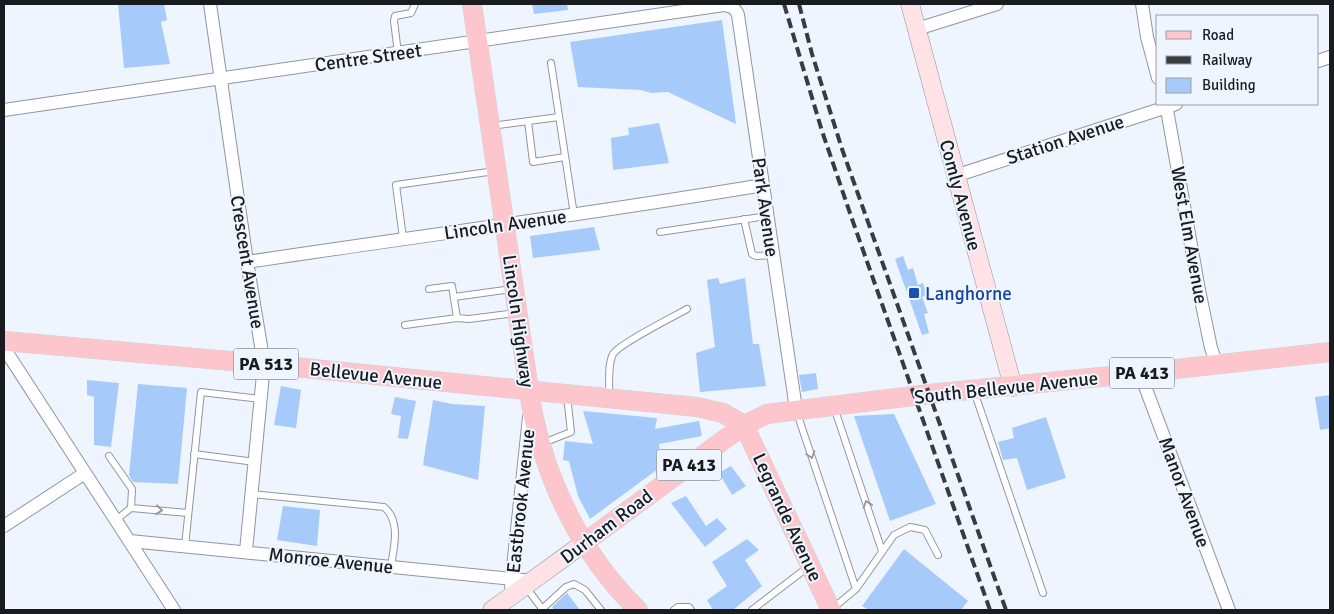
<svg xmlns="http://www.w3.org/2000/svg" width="1334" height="614" font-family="Signika,sans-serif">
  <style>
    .building { fill: #a6caf9 }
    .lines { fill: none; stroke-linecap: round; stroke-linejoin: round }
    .lane-casing { stroke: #90969e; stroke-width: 8 }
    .street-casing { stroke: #90969e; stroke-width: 14 }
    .secondary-casing { stroke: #90969e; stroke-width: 19 }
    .primary-casing { stroke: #d1d2d2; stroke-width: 20 }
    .lane { stroke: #fff; stroke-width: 6 }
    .street { stroke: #fff; stroke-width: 12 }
    .secondary { stroke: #fee2e6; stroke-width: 18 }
    .primary { stroke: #fcc6cc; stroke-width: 19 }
    .rail { stroke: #383c3f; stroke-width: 4; stroke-dasharray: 10 5; stroke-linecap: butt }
    .oneway { stroke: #98999a }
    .transit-dot { fill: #1a4fb4; stroke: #eff5fe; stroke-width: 2 }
    .labels { text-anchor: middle; stroke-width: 4; stroke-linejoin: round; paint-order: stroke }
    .shield { fill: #eff5fe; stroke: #595d62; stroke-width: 1 }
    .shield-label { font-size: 18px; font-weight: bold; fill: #191c1f }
    .street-label { font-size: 19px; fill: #191c1f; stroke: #eff5fe }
    .transit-label { font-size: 19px; fill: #164399; stroke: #eff5fe; text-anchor: start }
  </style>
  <rect width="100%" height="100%" fill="#eff5fe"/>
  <path class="building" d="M 118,4 L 164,4 L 167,20 L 161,22 L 170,64 L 124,68 Z
    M 532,4 L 567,4 L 568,10 L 534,14 Z
    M 722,20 L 736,124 L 668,92 L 651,93 L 641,90 L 578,87 L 570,42 Z
    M 659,123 L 669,163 L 613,170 L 611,138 L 629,135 L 628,128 Z
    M 594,227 L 600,250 L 533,258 L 530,236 Z
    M 903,256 L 908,270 L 913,268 L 918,285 L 923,283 L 927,295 L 922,297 L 928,313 L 924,314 L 929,333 L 922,335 L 895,259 Z
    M 718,278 L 720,284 L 745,278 L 753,344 L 759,344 L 766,386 L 700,392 L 696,353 L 715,347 L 707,280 Z
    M 816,373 L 818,389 L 802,392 L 799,375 Z
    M 87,380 L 119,383 L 111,447 L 94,445 L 94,397 L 87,395 Z
    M 138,384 L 187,388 L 178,484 L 133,482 L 129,475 Z
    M 281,386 L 301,390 L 296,428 L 274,425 Z
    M 1330,395 L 1330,428 L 1320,430 L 1315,397 Z
    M 395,397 L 416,401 L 408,439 L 398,438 L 401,416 L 391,414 Z
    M 433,400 L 452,404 L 485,406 L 478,480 L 423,465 Z
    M 583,411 L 657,418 L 655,429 L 699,421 L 702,436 L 659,444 L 662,466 L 590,519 L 578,496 L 569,461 L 563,460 L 565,441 L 593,444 Z
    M 894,414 L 936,504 L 890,521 L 854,416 Z
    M 1046,417 L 1066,478 L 1027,490 L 1017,458 L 1003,460 L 998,442 L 1014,438 L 1012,428 Z
    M 731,466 L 746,486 L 732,495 L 719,473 Z
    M 686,496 L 706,526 L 717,518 L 727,529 L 705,547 L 671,503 Z
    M 283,506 L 320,510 L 317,546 L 277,540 Z
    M 747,539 L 759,550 L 745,560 L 762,586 L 733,610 L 713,610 L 707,600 L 727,586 L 712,562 Z
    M 904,549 L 968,601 L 961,610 L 869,610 L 862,606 Z
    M 567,593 L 580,610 L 554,610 L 552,607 Z"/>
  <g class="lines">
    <defs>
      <path id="lane" d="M 398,53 L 394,21 L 395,16 L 411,13 L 415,4
        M 551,63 L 574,215
        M 528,121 L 533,162 L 565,157
        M 491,126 L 559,117
        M 744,219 L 752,254 L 756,256 L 773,255
        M 660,232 L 767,216
        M 403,238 L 396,185 L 495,171
        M 429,289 L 452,286 L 457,318
        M 454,297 L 512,289
        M 405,325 L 457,318 L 469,319 L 516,313
        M 974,391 L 1043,593
        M 609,397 C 610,385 607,366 613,354 C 619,344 673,317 687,309
        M 834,407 L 882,551
        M 797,413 L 856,589
        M 543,443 L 571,432 L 567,396
        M 194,454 L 255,462
        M 109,456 L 132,489 L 131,508 L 116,520
        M 251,494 L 384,507 C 401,521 394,547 391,566
        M 131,508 L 188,513
        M 185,546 L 201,392 L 261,399
        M 526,587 L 543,610
        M 832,609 L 856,589 L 894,535 L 910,527 L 925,530 L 938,555
        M 541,610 L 566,587 L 574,584 L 585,590 L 601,610
        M 674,610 L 678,607 L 689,607 L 691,610
        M 752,610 L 808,567"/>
      <path id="street" d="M 210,4 L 247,262 L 264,364 L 246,551
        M 1142,4 L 1147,37 L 1158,78
        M 917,29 L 997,4
        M 1318,61 L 1330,57
        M 1166,104 L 1199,290 L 1211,348 L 1217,365
        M 4,110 L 724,5 C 731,6 736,8 738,15 L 796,409
        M 955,176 L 1176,104
        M 247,262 C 419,236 591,214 763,185
        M 4,348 L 174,610
        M 1140,373 L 1229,610
        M 4,526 L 85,473
        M 130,541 L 533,581
        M 511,586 L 529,417"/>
      <path id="secondary" d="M 910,4 L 1013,387
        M 492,610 L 584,543"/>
      <path id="primary" d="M 472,4 L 531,404 C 546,482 581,554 638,610
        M 4,341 L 264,364 L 697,407 L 723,413 L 744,425
        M 744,425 L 831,610
        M 584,543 L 744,425 L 767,414 L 929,394 L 1140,373 L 1330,352"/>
    </defs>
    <use href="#lane" class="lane-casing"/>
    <use href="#street" class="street-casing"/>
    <use href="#secondary" class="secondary-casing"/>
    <use href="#primary" class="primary-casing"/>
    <use href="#lane" class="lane"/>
    <use href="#street" class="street"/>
    <use href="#secondary" class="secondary"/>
    <use href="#primary" class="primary"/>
    <path class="rail" d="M 784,4 L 822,131 L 852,219 L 990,610
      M 799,4 L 812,54 L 842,149 L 1006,610"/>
  </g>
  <defs><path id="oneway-chevron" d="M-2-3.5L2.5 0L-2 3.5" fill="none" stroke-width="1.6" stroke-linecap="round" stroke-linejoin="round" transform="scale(1.25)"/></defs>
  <g class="oneway">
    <use href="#oneway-chevron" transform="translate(811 455) rotate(72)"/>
    <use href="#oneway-chevron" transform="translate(867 504) rotate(-109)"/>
    <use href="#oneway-chevron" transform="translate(159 510) rotate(6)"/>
  </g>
  <rect class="transit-dot" x="908" y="287" width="12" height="12" rx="2.5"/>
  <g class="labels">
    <g class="shield">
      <rect x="233.5" y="348.5" width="65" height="31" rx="4"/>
      <rect x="1109.5" y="357.5" width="65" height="31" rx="4"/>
      <rect x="656.5" y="449.5" width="65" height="31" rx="4"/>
    </g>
    <g class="shield-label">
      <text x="266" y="370">PA 513</text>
      <text x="1142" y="379">PA 413</text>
      <text x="689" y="471">PA 413</text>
    </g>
    <g class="street-label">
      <text transform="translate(368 57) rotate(-8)" y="7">Centre Street</text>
      <text transform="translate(1065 139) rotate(-18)" y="7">Station Avenue</text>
      <text transform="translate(961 195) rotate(75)" y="7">Comly Avenue</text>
      <text transform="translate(766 207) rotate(82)" y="7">Park Avenue</text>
      <text transform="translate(505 224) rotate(-8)" y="7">Lincoln Avenue</text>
      <text transform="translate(1190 235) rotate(80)" y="7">West Elm Avenue</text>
      <text transform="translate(248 262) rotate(81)" y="7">Crescent Avenue</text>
      <text transform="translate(519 321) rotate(82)" y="7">Lincoln Highway</text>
      <text transform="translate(376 375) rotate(6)" y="7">Bellevue Avenue</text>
      <text transform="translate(1006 387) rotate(-6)" y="7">South Bellevue Avenue</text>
      <text transform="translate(1185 492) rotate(70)" y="7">Manor Avenue</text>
      <text transform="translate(520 501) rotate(-84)" y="7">Eastbrook Avenue</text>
      <text transform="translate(788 517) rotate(65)" y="7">Legrande Avenue</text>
      <text transform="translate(606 526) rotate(-37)" y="7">Durham Road</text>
      <text transform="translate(331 560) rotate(6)" y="7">Monroe Avenue</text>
    </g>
    <g class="transit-label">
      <text x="925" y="300">Langhorne</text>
    </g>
  </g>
  <rect width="1334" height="614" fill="none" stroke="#191c1f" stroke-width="10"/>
  <rect x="1156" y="15" width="162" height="90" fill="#eff5fe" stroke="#999ea5"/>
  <rect x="1166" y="31" width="25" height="8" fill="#fcc6cc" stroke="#999ea5"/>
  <text x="1202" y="40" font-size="15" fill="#191c1f">Road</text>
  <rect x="1166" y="56" width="25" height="8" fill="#383c3f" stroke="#999ea5"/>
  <text x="1202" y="65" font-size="15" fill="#191c1f">Railway</text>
  <rect x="1166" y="78" width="25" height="15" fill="#a6caf9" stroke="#999ea5"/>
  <text x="1202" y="90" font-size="15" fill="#191c1f">Building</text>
</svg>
